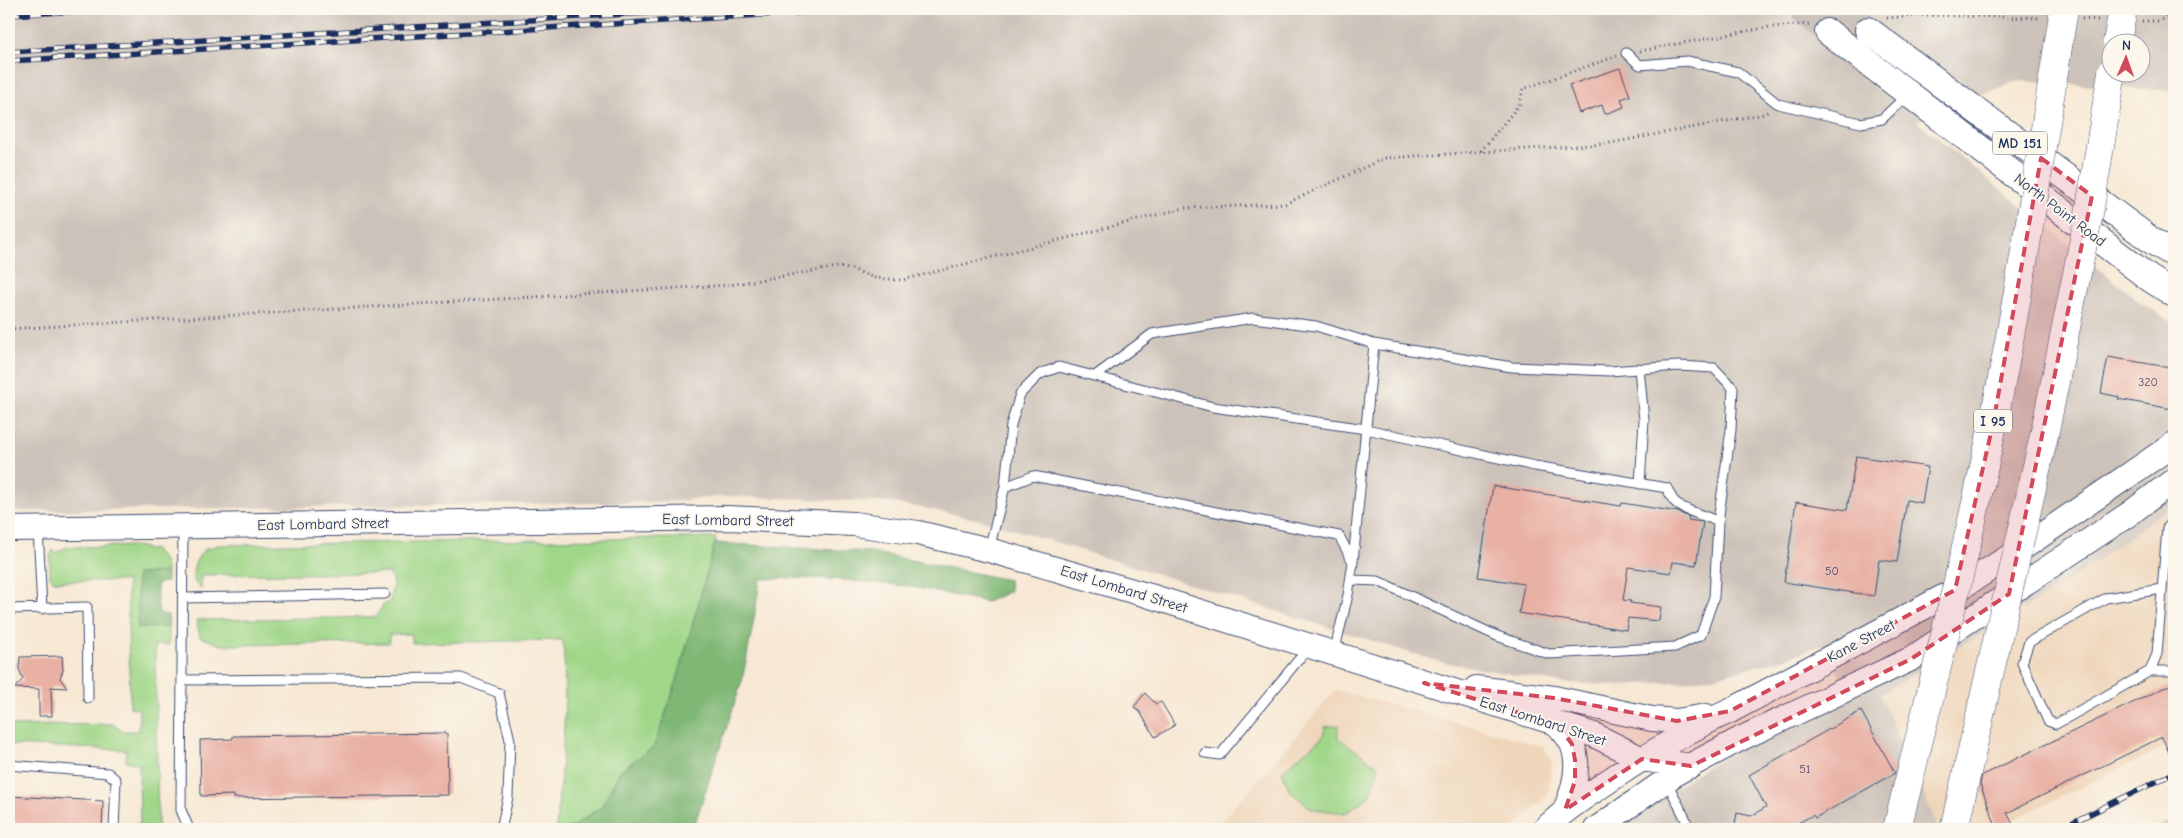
<svg xmlns="http://www.w3.org/2000/svg" width="2183" height="838" font-family="'Comic Neue',sans-serif">
  <style>
    .built { fill: #efd6bb }
    .industrial { fill: #cdc2b9; fill-rule: evenodd }
    .green { fill: #9fd687; stroke: #5d8272 }
    .forest { fill: #7fb774; stroke: #4d7369 }
    .building { fill: #e9b0a4 }
    .lines { fill: none; stroke-linecap: round; stroke-linejoin: round }
    .primary-tunnel { stroke: #cbc3bc; stroke-width: 26; stroke-dasharray: 26 13; stroke-linecap: butt }
    .lane-casing { stroke: #3c4b70; stroke-width: 11 }
    .secondary-casing { stroke: #3c4b70; stroke-width: 26 }
    .primary-casing { stroke: #3c4b70; stroke-width: 28 }
    .path { stroke: #3c4b70; stroke-width: 3; stroke-dasharray: 1 4; stroke-linecap: butt }
    .lane { stroke: #fff; stroke-width: 9 }
    .secondary { stroke: #fff; stroke-width: 24 }
    .primary { stroke: #fff; stroke-width: 26 }
    .rail-casing { stroke: #1b2f5e; stroke-width: 5.5 }
    .rail { stroke: #fbf7ec; stroke-width: 4; stroke-dasharray: 11; stroke-linecap: butt }
    .highway-bridge-casing { stroke: #3c4b70; stroke-width: 29; stroke-linecap: butt }
    .highway-bridge { stroke: #fff; stroke-width: 28 }
    .marked { fill: #d1495b; fill-opacity: 0.2; stroke: #d1495b; stroke-width: 4; stroke-dasharray: 10 6; stroke-linejoin: round }
    .labels { text-anchor: middle; stroke-width: 4; stroke-linejoin: round; paint-order: stroke }
    .number-label { font-size: 12px; fill: #4e4f70 }
    .shield { fill: #fbf7ec; stroke: #5e6b89; stroke-width: 1 }
    .shield-label { font-size: 14px; font-weight: bold; fill: #1b2f5e }
    .street-label { font-size: 15px; fill: #1b2f5e; stroke: #fbf7ec }
  </style>
  <rect width="100%" height="100%" fill="#fbf7ec"/>
  <filter id="ink" filterUnits="userSpaceOnUse"><feTurbulence type="fractalNoise" baseFrequency=".02" numOctaves="2"/><feDisplacementMap in="SourceGraphic" scale="10" xChannelSelector="R" yChannelSelector="G"/><feConvolveMatrix kernelMatrix="1 2 1 2 8 2 1 2 1" color-interpolation-filters="sRGB"/></filter>
  <filter id="wash" filterUnits="userSpaceOnUse"><feTurbulence type="fractalNoise" baseFrequency=".0096" numOctaves="4" result="noise"/><feDisplacementMap in="SourceGraphic" scale="20" xChannelSelector="R" yChannelSelector="G"/><feGaussianBlur stdDeviation="1.12" result="paint"/><feColorMatrix in="noise" values="0 0 0 0 0 0 0 0 0 0 0 0 0 0 0 0 0 1.4 0 .05"/><feComposite in="paint" operator="in"/></filter>
  <g filter="url(#wash)">
    <rect width="100%" height="100%" fill="#f7e8d4"/>
    <path class="built" d="M 2174,504 L 2174,743 L 1993,829 L 1939,829 L 1880,696 L 2067,582 Z
      M 1336,690 L 1543,746 L 1552,763 L 1548,794 L 1513,829 L 1215,829 Z"/>
    <path class="industrial" d="M 9,9 L 2174,9 L 2174,91 L 2017,81 L 1916,121 L 2141,303 L 2174,323 L 2174,504 L 2068,582 L 1880,695 L 1939,829 L 1611,829 L 1716,761 L 1850,698 L 1824,644 L 1784,659 L 1718,676 L 1680,682 L 1614,685 L 1562,683 L 1437,661 L 990,522 L 924,508 L 882,502 L 729,496 L 661,502 L 9,511 ZM 2110,42 L 2140,42 L 2140,72 L 2110,72 Z
      M 2174,818 L 2174,829 L 2153,829 Z"/>
    <path class="green" d="M 673,538 L 716,538 L 715,543 L 677,681 L 654,747 L 620,771 L 602,806 L 569,829 L 556,829 C 562,764 568,706 563,640 L 412,643 L 412,634 L 389,635 L 389,643 L 221,645 L 200,637 L 196,620 L 376,617 L 383,605 L 390,601 L 393,584 L 390,573 L 201,575 L 201,589 C 186,578 195,558 206,548 L 211,548 L 217,545 Z
      M 132,546 L 141,547 L 149,550 L 154,549 L 163,559 L 167,572 L 137,575 L 138,628 L 169,627 L 169,645 L 155,645 L 158,829 L 135,829 L 135,824 L 140,823 L 139,764 L 126,761 L 126,750 L 9,745 L 9,726 L 113,724 L 122,731 L 139,731 L 139,709 L 130,707 L 127,581 L 54,581 L 50,577 L 50,557 L 53,550 L 56,553 L 67,547 Z
      M 1339,725 L 1337,737 L 1379,767 L 1369,796 L 1346,813 L 1312,809 L 1289,790 L 1282,771 L 1323,737 L 1325,727 Z"/>
    <path class="forest" d="M 715,543 L 871,552 L 1009,580 L 1010,591 L 987,602 L 907,586 L 821,578 L 760,579 L 753,625 L 742,681 L 693,829 L 569,829 L 602,807 L 620,771 L 654,747 L 677,681 Z
      M 167,572 L 167,582 L 158,583 C 156,592 156,605 160,614 L 168,615 L 169,627 L 138,628 L 137,574 Z"/>
    <g id="blocks">
      <path class="building" d="M 1620,68 L 1630,96 L 1621,99 L 1624,107 L 1605,114 L 1602,105 L 1579,113 L 1569,85 Z
        M 2108,357 L 2174,368 L 2174,399 L 2172,409 L 2118,399 L 2119,397 L 2101,393 Z
        M 1856,456 L 1928,467 L 1922,503 L 1907,500 L 1897,562 L 1879,560 L 1874,596 L 1784,582 L 1796,502 L 1847,510 Z
        M 1493,486 L 1621,506 L 1622,503 L 1678,512 L 1689,517 L 1688,520 L 1703,522 L 1696,565 L 1673,562 L 1671,573 L 1628,567 L 1623,600 L 1631,601 L 1630,603 L 1661,607 L 1659,621 L 1628,618 L 1626,630 L 1519,613 L 1524,584 L 1478,577 Z
        M 62,656 L 63,670 L 60,678 L 67,688 L 51,687 L 52,716 L 39,716 L 39,689 L 15,688 L 23,679 L 19,669 L 20,657 Z
        M 2174,683 L 2174,764 L 2162,737 L 2007,813 L 2014,826 L 2007,829 L 1997,829 L 1980,784 L 1982,775 Z
        M 1145,693 L 1156,704 L 1161,702 L 1175,725 L 1155,737 L 1140,712 L 1134,707 Z
        M 1861,711 L 1895,773 L 1815,818 L 1813,815 L 1787,829 L 1734,829 L 1737,813 L 1751,816 L 1766,807 L 1749,775 Z
        M 447,733 L 448,795 L 234,798 L 234,795 L 201,796 L 200,740 L 233,739 L 233,736 Z
        M 9,796 L 103,801 L 102,829 L 9,829 Z"/>
    </g>
  </g>
  <g filter="url(#ink)">
    <use href="#blocks" fill-opacity="0" stroke="#3c4b70" stroke-width="1"/>
    <g class="lines">
      <path class="primary-tunnel" d="M 1799,9 L 1828,32
        M 1842,9 L 1868,30"/>
      <defs>
        <path id="lane" d="M 1626,53 L 1640,65 L 1687,61 L 1738,72 L 1778,104 L 1861,123 L 1882,119 L 1906,96
          M 1374,344 L 1512,367 L 1610,371 L 1679,366 L 1714,368 L 1733,388 L 1731,430 L 1718,522
          M 1639,368 L 1644,420 L 1640,484
          M 1095,376 L 1152,334 L 1253,318 L 1316,326 L 1374,344 L 1353,562
          M 1005,487 L 1033,476 L 1339,536 L 1353,562 L 1348,595 L 1334,653
          M 183,526 L 181,810 L 189,829
          M 38,528 L 42,609
          M 989,549 L 1005,487 L 1011,425 L 1020,394 L 1040,374 L 1059,367 L 1213,407 L 1366,429 L 1535,466 L 1667,488 C 1669,492 1671,498 1675,502 C 1686,513 1705,514 1718,522 L 1714,597 L 1701,635 L 1675,647 L 1549,654 L 1497,636 L 1378,581 L 1351,580
          M 2162,589 L 2106,598 L 2029,642 L 2022,663 L 2048,721 L 2056,724 L 2150,671 L 2157,654 L 2167,528 L 2174,522
          M 183,598 L 385,594
          M 9,609 L 87,607 L 88,698
          M 2150,671 L 2174,671
          M 182,680 L 461,678 L 499,693 L 510,740 L 508,797 L 502,825 L 496,829
          M 1205,753 L 1220,755 L 1309,647
          M 9,765 L 108,773 L 116,780 L 114,829
          M 1667,782 L 1686,820 L 1687,829"/>
        <path id="secondary" d="M 9,529 L 727,518 L 854,524 L 918,533 L 989,550 L 1150,596 L 1594,735 L 1642,759 L 1691,766
          M 1476,688 L 1554,698 L 1652,719 L 1677,721 L 1706,716
          M 1558,725 C 1563,731 1569,737 1572,744 C 1581,765 1574,790 1565,810
          M 1545,829 C 1566,808 1591,793 1616,776 C 1652,752 1690,729 1730,711 L 1958,589 L 2017,552 L 2174,444
          M 1596,829 L 1678,772 L 1742,738 L 1911,659 L 2129,514 L 2174,480"/>
        <path id="primary" d="M 1868,30 L 2082,189 L 2155,243 L 2174,254
          M 1828,32 L 2149,278 L 2174,294"/>
      </defs>
      <use href="#lane" class="lane-casing"/>
      <use href="#secondary" class="secondary-casing"/>
      <use href="#primary" class="primary-casing"/>
      <path class="path" d="M 1887,18 L 1928,15 L 2041,18
        M 2082,19 L 2101,20
        M 2142,21 L 2160,21 L 2174,11
        M 1640,51 L 1769,27 L 1811,24
        M 1481,151 L 1519,105 L 1523,89 L 1617,56
        M 9,329 L 729,285 L 838,267 L 852,269 L 874,278 L 903,280 L 1184,208 L 1285,204 L 1385,158 L 1605,144 L 1764,114 L 1770,110"/>
      <use href="#lane" class="lane"/>
      <use href="#secondary" class="secondary"/>
      <use href="#primary" class="primary"/>
      <defs>
        <path id="rail" d="M 9,15 L 115,9
          M 9,52 L 709,9
          M 9,61 L 859,9
          M 2059,829 L 2174,773"/>
      </defs>
      <use href="#rail" class="rail-casing"/>
      <use href="#rail" class="rail"/>
      <defs>
        <path id="highway-bridge" d="M 2117,42 L 2123,9
          M 1897,829 C 1930,694 1965,560 1993,424 C 2021,286 2042,147 2064,9
          M 1954,829 L 2045,431 L 2089,214 L 2112,72"/>
      </defs>
      <use href="#highway-bridge" class="highway-bridge-casing"/>
      <use href="#highway-bridge" class="highway-bridge"/>
    </g>
  </g>
  <path class="marked" d="M 2041,158 L 2092,196 L 2009,594 L 1911,659 L 1691,766 L 1642,759 L 1565,810 L 1575,781 L 1575,760 L 1572,744 L 1558,725 L 1424,683 L 1554,698 L 1677,721 L 1730,711 L 1955,590 L 1993,424 Z"/>
  <g class="labels">
    <g class="number-label">
      <text x="2148" y="386">320</text>
      <text x="1832" y="575">50</text>
      <text x="1805" y="773">51</text>
    </g>
    <g class="shield">
      <rect x="1992.5" y="131.5" width="55" height="23" rx="4"/>
      <rect x="1974" y="409.5" width="38" height="23" rx="4"/>
    </g>
    <g class="shield-label">
      <text x="2020" y="148">MD 151</text>
      <text x="1993" y="426">I 95</text>
    </g>
    <g class="street-label">
      <text transform="translate(2060 210) rotate(37)" y="5">North Point Road</text>
      <text transform="translate(728 520) rotate(1)" y="5">East Lombard Street</text>
      <text transform="translate(323 524) rotate(-1)" y="5">East Lombard Street</text>
      <text transform="translate(1124 589) rotate(17)" y="5">East Lombard Street</text>
      <text transform="translate(1861 641) rotate(-28)" y="5">Kane Street</text>
      <text transform="translate(1543 721) rotate(18)" y="5">East Lombard Street</text>
    </g>
  </g>
  <rect width="2183" height="838" fill="none" stroke="#fbf7ec" stroke-width="30"/>
  <g transform="translate(2126 58) rotate(2)"><circle r="24" fill="#fbf7ec" stroke="#a1a7b3"/>
  <path d="M0-4L9 19L0 12L-9 19Z" fill="#d1495b"/>
  <text y="-8" font-size="14" font-weight="bold" text-anchor="middle" fill="#1b2f5e">N</text>
  </g>
</svg>
